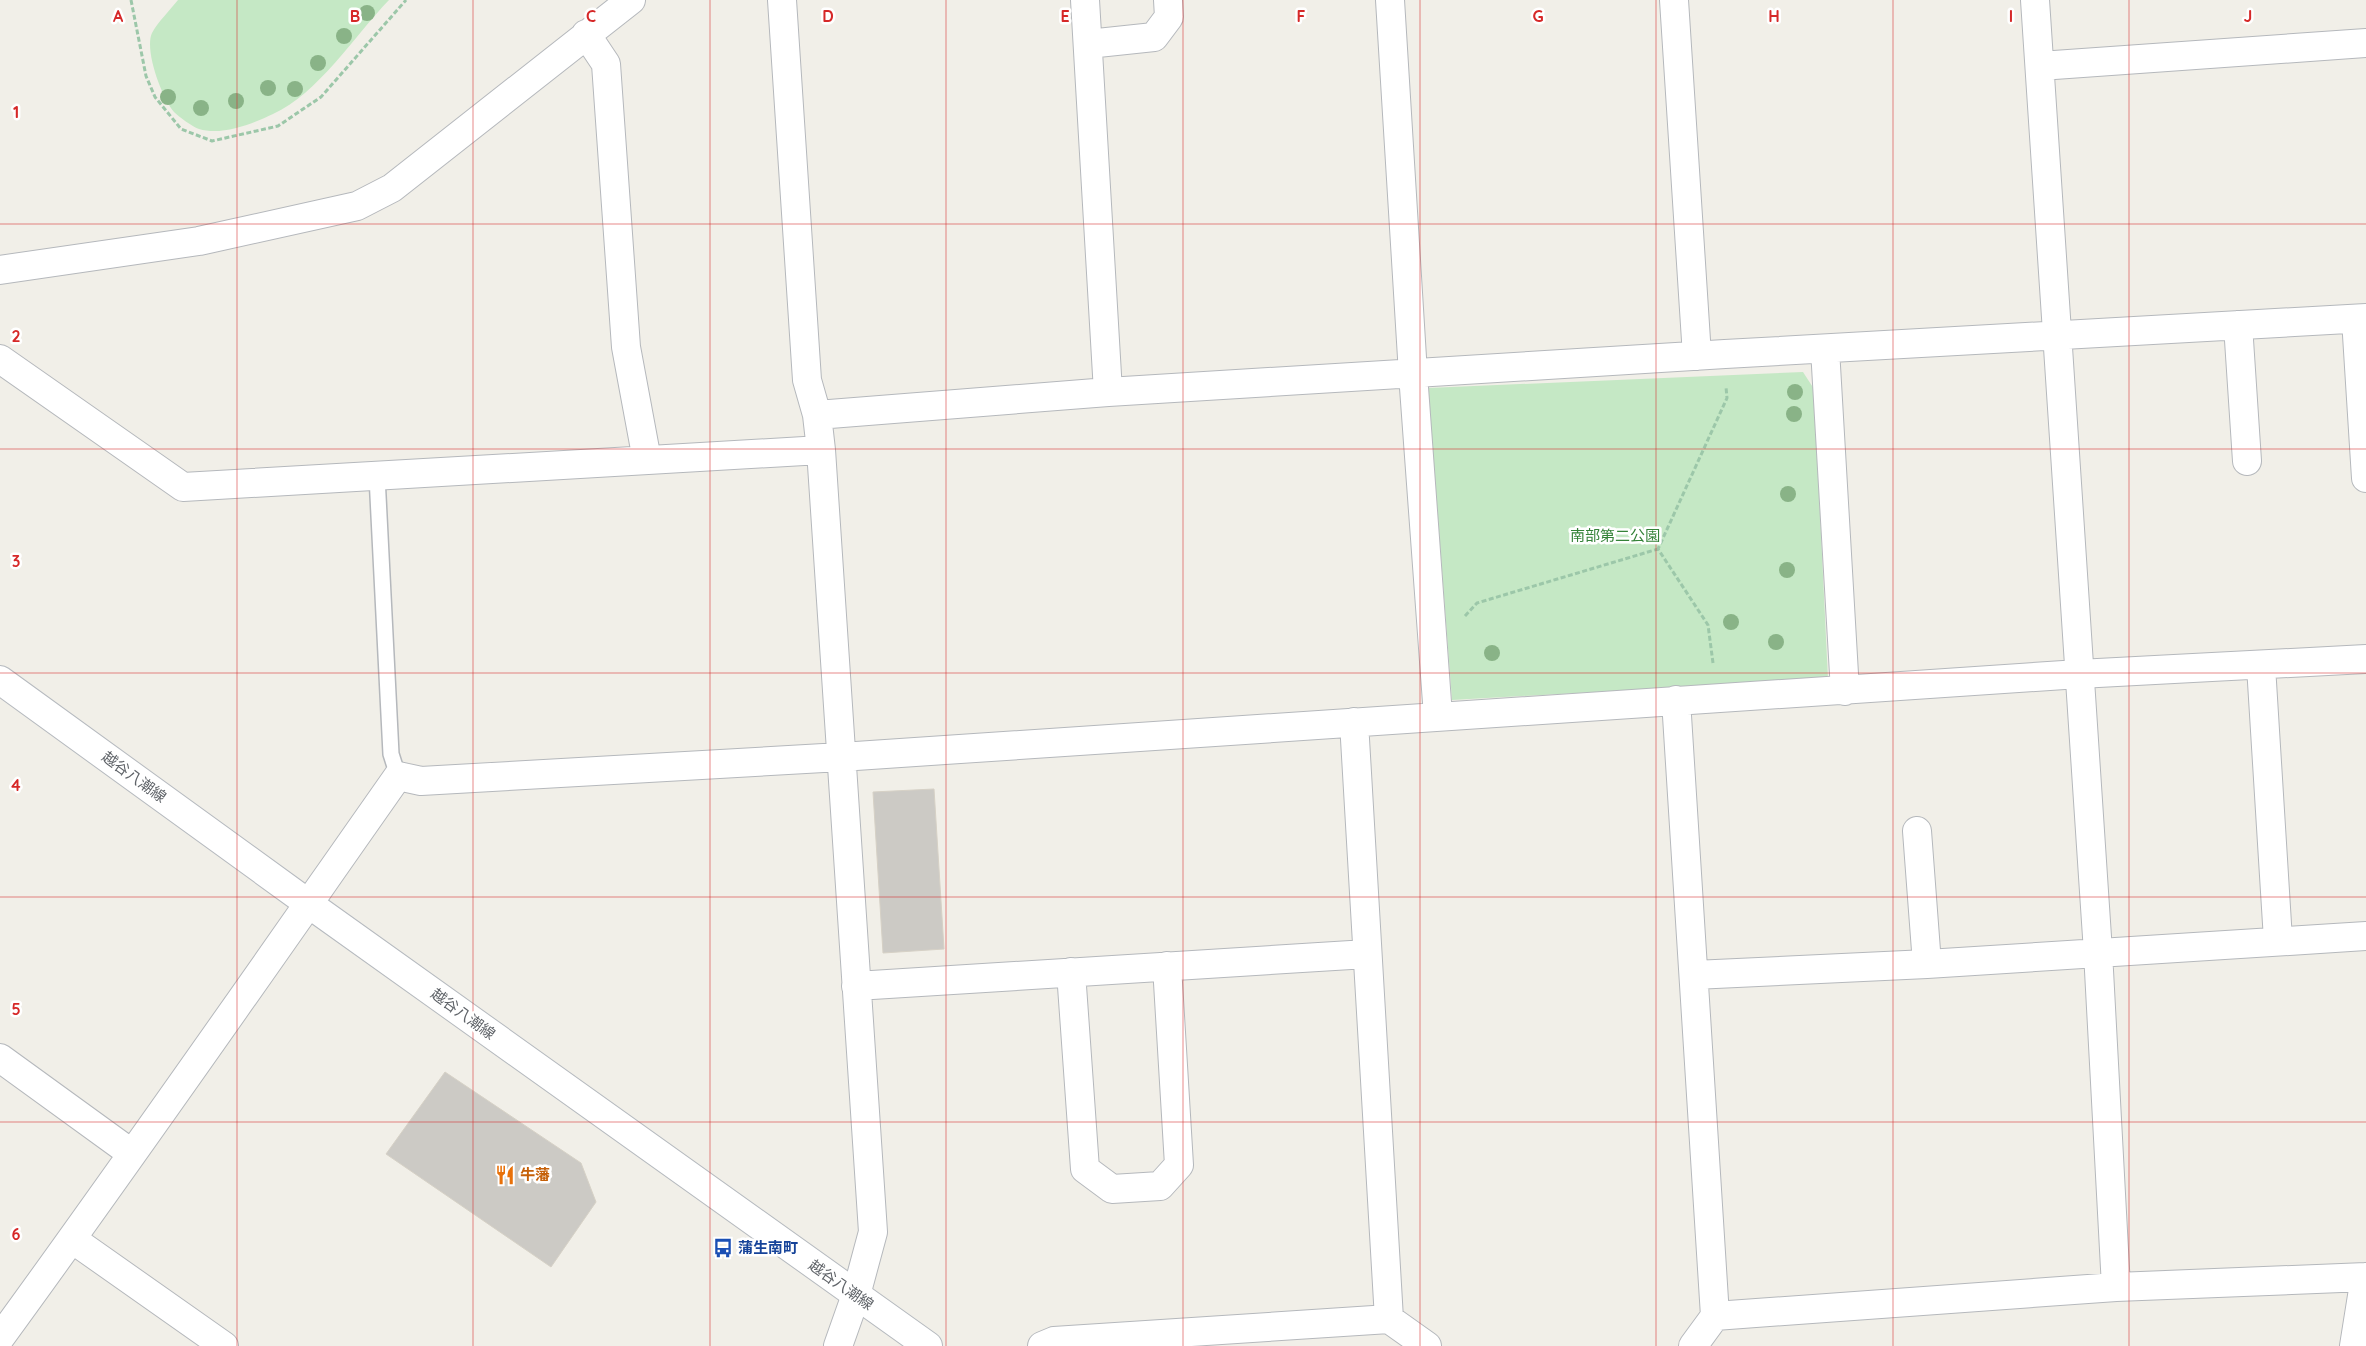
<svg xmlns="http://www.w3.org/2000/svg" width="2366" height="1346" font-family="Quicksand,'Noto Sans JP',sans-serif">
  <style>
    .green { fill: #c5e8c5 }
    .building { fill: #cccac5; stroke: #d6d1c6 }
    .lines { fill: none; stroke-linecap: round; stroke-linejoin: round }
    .service-casing { stroke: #b5b8bc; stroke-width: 18 }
    .minor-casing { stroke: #b5b8bc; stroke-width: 30 }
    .secondary-casing { stroke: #b6babf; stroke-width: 30 }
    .path { stroke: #9cc7a9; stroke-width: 3; stroke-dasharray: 5 2.5; stroke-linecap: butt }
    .service { stroke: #fff; stroke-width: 15 }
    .minor { stroke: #fff; stroke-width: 28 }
    .secondary { stroke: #fff; stroke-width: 28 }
    .tree { fill: #89b387 }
    .grid { fill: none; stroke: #d62828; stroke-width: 1; stroke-opacity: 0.55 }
    .labels { text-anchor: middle; stroke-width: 5; stroke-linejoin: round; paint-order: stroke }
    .park-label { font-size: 15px; fill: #348238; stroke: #fff }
    .street-label { font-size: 15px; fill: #5f6368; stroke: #fff }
    .food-label { font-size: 15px; font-weight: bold; fill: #c56008; stroke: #fff; text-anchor: start }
    .transit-label { font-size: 15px; font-weight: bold; fill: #164399; stroke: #fff; text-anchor: start }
    .grid-label { font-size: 16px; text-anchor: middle; font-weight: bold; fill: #d62828; stroke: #fff; stroke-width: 5; stroke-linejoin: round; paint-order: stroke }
  </style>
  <rect width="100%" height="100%" fill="#f1efe8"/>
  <path class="green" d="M 178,0 L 389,0 C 355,35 318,94 273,114 C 252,124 222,136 199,129 C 193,127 179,117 174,112 C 162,98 144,50 152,33 C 158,22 170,10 178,0 Z
    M 1803,372 L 1814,389 L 1828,679 L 1452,700 L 1428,388 Z"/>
  <path class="building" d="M 934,789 L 944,949 L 883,953 L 873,792 Z
    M 445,1072 L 581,1163 L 596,1202 L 551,1267 L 386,1154 Z"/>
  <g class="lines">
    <defs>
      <path id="service" d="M 377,476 L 391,754 L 398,776"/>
      <path id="minor" d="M 782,0 L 807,380 L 817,415 L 821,450 L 873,1232 L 856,1295 L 838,1346
        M 1085,0 L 1108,392
        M 1390,0 L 1413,374 L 1438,716
        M 1674,0 L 1697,356
        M 2035,0 L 2098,952 L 2116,1287
        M 586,34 L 606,64 L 626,347 L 647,460
        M 1088,44 L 1154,37 L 1169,17 L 1168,0
        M 2040,66 L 2366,43
        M 0,270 L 199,241 L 357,206 L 392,188 L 631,0
        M 2356,319 L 2366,478
        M 2238,325 L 2247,461
        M 1825,349 L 1845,691
        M 0,359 L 183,487 L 821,450
        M 817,415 L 1108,392 L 1725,354 L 2366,318
        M 2261,666 L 2278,940
        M 1676,700 L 1715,1316 L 1693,1346
        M 1354,722 L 1389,1319 L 1427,1346
        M 1917,831 L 1927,964
        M 1071,972 L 1085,1169 L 1112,1189 L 1160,1186 L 1179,1165 L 1167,966
        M 1694,975 L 1927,964 L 2366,936
        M 856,986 L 1367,954
        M 0,1058 L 131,1153
        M 72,1239 L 224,1346
        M 1715,1316 L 2116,1287 L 2366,1277
        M 0,1338 C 135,1153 266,964 398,776 L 421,781 L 841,757 L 2079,674 L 2366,659
        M 1042,1346 L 1054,1341 L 1389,1319
        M 2354,1346 L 2365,1277"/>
      <path id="secondary" d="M 0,680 L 309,904 L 928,1346"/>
    </defs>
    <use href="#service" class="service-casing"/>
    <use href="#minor" class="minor-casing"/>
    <use href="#secondary" class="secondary-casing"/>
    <path class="path" d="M 131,0 L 146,76 L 155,97 L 181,129 L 212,141 L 278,126 L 321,97 L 406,0
      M 1465,616 L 1477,603 L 1658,549
      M 1713,663 L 1708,625 L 1658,549 L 1727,398 L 1726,387"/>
    <use href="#service" class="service"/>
    <use href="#minor" class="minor"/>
    <use href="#secondary" class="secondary"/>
  </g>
  <g class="tree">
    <circle cx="367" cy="13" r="8"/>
    <circle cx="344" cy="36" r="8"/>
    <circle cx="318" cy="63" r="8"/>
    <circle cx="268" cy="88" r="8"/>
    <circle cx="295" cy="89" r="8"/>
    <circle cx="168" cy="97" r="8"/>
    <circle cx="236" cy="101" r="8"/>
    <circle cx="201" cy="108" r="8"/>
    <circle cx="1795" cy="392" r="8"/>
    <circle cx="1794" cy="414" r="8"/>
    <circle cx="1788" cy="494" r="8"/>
    <circle cx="1787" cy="570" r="8"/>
    <circle cx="1731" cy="622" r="8"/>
    <circle cx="1776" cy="642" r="8"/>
    <circle cx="1492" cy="653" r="8"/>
  </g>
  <path class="grid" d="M 237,0 L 237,1346M 473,0 L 473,1346M 710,0 L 710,1346M 946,0 L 946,1346M 1183,0 L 1183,1346M 1420,0 L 1420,1346M 1656,0 L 1656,1346M 1893,0 L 1893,1346M 2129,0 L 2129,1346M 0,224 L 2366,224M 0,449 L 2366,449M 0,673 L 2366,673M 0,897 L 2366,897M 0,1122 L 2366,1122"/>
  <defs>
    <symbol id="restaurant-bare" viewBox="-9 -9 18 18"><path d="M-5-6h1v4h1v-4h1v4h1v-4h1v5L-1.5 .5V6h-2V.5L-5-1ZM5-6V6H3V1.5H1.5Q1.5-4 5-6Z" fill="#e8710a" stroke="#fff" stroke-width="2.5" paint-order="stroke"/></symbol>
    <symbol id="bus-bare" viewBox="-9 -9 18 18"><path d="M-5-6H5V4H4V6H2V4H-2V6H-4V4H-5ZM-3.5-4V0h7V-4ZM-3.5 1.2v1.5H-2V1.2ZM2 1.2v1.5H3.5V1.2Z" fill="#1a4fb4" stroke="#fff" stroke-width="2.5" paint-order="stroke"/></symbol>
  </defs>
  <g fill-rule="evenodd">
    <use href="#restaurant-bare" x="491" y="1161" width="28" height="28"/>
    <use href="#bus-bare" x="709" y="1234" width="28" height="28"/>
  </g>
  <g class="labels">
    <g class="park-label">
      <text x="1615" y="541">南部第二公園</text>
    </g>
    <g class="street-label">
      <text transform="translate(134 777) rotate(36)" y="5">越谷八潮線</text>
      <text transform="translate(463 1014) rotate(36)" y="5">越谷八潮線</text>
      <text transform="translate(841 1285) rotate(35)" y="5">越谷八潮線</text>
    </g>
    <g class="food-label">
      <text x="520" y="1180">牛藩</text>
    </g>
    <g class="transit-label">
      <text x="738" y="1253">蒲生南町</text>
    </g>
  </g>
  <g class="grid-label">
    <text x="118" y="22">A</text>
    <text x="355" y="22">B</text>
    <text x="591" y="22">C</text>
    <text x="828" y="22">D</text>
    <text x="1065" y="22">E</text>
    <text x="1301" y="22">F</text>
    <text x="1538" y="22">G</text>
    <text x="1774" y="22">H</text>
    <text x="2011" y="22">I</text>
    <text x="2248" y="22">J</text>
    <text x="16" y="118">1</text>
    <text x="16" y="342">2</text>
    <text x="16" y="567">3</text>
    <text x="16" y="791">4</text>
    <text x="16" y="1015">5</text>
    <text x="16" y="1240">6</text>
  </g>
</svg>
